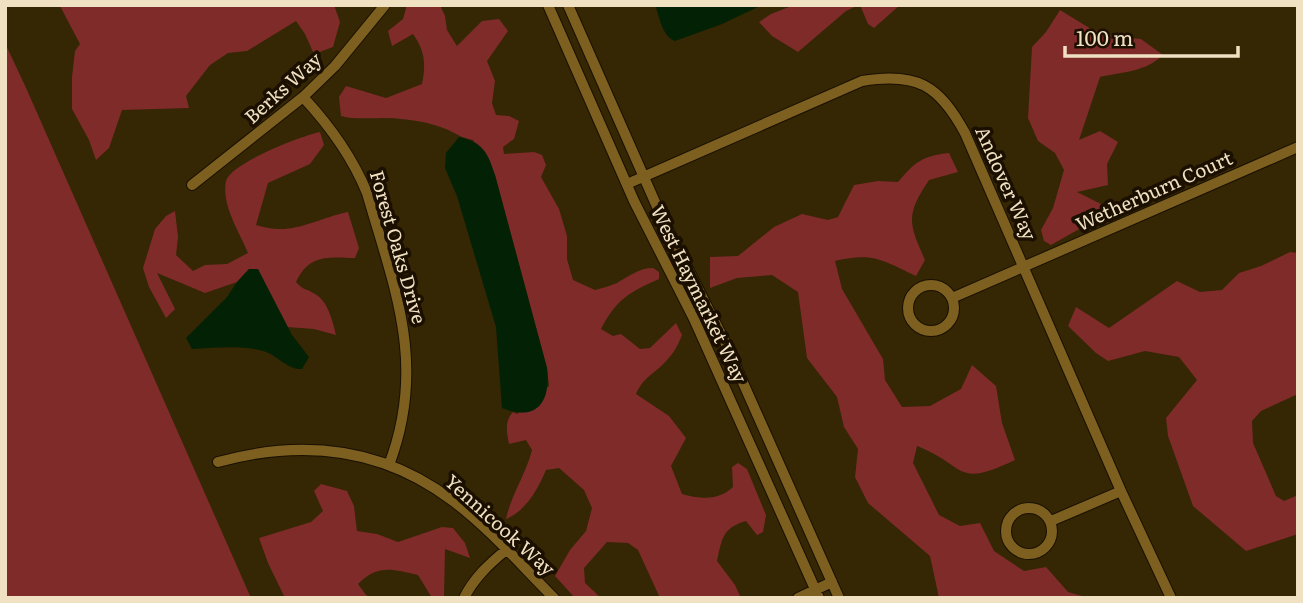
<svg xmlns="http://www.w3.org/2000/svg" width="1303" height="603" font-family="Literata,serif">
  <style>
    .green { fill: #7e2b2a }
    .water { fill: #032104 }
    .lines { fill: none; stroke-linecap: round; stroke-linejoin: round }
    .minor-casing { stroke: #191001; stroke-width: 12 }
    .minor { stroke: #7d6020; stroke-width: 10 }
    .labels { text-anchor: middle; stroke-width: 7; stroke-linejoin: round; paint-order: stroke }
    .street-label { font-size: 19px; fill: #f1e1c3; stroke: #1b0f00 }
  </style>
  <rect width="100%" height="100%" fill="#352604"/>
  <path class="green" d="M 57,5 L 334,5 L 340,22 L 333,47 L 314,54 L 305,34 L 296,21 L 247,51 L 228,53 L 210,65 L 186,96 L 189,108 L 122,110 L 109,148 L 96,160 L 89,140 L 72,109 L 72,77 L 75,51 L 80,44 L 60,6 Z
    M 407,5 L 440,5 L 445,16 L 447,30 L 457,46 L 482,21 L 499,19 L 508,31 L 487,61 L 495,81 L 492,103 L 496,115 L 509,116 L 519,121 L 514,139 L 503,147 L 504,154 L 534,152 L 542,155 L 546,165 L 541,177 L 559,209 L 567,236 L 567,259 L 573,280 L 595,290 C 602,288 610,286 617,283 C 629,276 639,268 653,268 L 659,272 L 659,279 C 629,292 616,300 601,329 L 613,336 L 621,334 L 640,349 L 650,348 L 676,323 L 682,335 C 678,345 674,353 667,360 C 656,373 643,377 636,394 L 669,416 L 686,438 L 671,466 L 682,494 C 700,499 718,501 733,487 L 732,467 L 738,463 L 747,469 L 766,515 L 763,532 L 757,535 L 746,521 C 722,528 722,539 717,561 L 735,585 L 741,598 L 660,598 L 638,550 L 628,543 L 607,542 L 584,568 L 585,583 L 601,598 L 575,598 L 555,576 L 570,550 L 586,531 L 592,508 L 584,490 L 559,468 L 546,470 C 538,489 526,511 506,519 C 511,495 526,474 532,450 L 526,440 L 509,444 C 507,433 504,421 513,412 L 517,414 L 549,386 L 547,368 L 495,175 L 473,140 C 460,138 455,132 443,128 C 431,123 414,120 401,119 C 381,116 360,121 341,116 L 339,97 L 346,86 L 386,98 L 422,84 C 426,64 425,51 413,34 L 392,46 L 388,31 L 403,19 Z
    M 794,5 L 859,5 L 846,11 L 798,52 L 772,36 L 759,22 L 771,14 Z
    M 860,5 L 900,5 L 874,28 L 868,24 Z
    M 1060,10 L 1091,29 L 1117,37 L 1141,39 L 1163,55 C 1145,72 1123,72 1100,77 L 1079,140 L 1100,131 L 1118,142 L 1107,164 L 1108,185 L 1077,192 L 1109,208 L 1097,219 L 1051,245 L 1044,241 L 1041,230 L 1053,208 L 1064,170 L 1055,153 L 1038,141 L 1028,118 L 1032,47 L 1046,32 Z
    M 5,43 L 27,90 L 251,598 L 5,598 Z
    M 320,132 L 324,145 L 310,164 L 268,183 L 256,225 C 292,237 314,219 348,212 L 359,248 L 355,258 C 328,257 309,254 296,282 C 304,291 306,288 315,294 C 328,301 333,322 336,335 L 314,329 L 287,327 L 275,306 L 249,269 L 237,282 L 205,293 L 157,273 L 175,309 L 166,318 L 149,287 L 143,268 L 155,229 L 166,216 L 175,211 L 178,237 L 176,255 L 193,271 L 205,265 L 227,264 L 248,253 C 240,233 221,205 226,181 C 231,163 301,136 320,132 Z
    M 949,153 L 958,172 L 929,180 C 905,216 909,223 925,260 L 916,276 C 882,260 873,252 835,261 L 842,289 L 883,359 L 885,380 L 902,407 L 930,406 L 961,389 L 972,365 L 996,386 L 1002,423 L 1015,460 C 954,489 968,466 917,446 L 913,463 L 939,515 L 960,526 L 980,523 L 994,551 L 1024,571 L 1046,567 L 1068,592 L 1089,598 L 939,598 L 930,556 L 868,503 L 855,477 L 858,449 L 844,427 L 837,397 L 807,358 L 798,292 L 772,275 L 737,278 L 710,288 L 710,257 L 738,256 L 774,227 L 802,214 L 828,220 L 838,217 L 854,185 L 878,181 L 898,182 C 915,162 922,156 949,153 Z
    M 1290,252 L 1298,253 L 1298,394 L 1261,411 L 1252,421 L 1253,443 L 1276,496 L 1284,501 L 1298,495 L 1298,534 L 1246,551 L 1193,506 L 1168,436 L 1166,418 L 1197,380 L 1179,357 L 1145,351 L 1108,361 L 1096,353 L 1068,326 L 1076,307 L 1109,328 L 1177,281 L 1200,292 L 1222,290 L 1239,273 L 1261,266 Z
    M 321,484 L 347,491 L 354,506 L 357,531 L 377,534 L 398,542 L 442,527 L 453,528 L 465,543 L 470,558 L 445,549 L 444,598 L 432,598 L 418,575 C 392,569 378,564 358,584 L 366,595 L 371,598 L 285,598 L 268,563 L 259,538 L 311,522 L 323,511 L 314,491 Z"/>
  <path class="water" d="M 655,5 L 762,5 L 722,24 L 675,41 C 662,36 660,18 655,5 Z
    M 459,137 C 483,142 488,153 495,175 L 547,368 C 551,402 537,422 502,408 L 496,327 L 457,196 L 445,168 L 446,153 Z
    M 249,269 L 258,269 L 292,335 L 309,357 L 302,369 C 287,370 278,355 263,351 C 241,345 215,348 192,349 L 186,338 L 227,297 L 237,282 Z"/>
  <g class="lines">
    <defs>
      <path id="minor" d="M 548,5 L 634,201 L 694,319 L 819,598
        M 568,5 L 662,218 L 724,340 L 839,598
        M 303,97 C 330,126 352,156 367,193 C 395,290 427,365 389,465
        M 627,184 L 862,81 C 917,72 939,85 965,133 L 1121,491 L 1171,598
        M 192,185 L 303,97 L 335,66 L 385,5
        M908 308a23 23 0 1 1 46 0a23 23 0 1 1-46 0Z
        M 952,298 L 1298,147
        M 218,462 C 302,439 382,447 453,501 C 489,528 521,565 554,598
        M1006 531a23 23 0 1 1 46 0a23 23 0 1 1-46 0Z
        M 1051,521 L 1121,491
        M 464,598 C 474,578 489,564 506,550
        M 798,598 L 832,582"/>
    </defs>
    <use href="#minor" class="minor-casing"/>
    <use href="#minor" class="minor"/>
  </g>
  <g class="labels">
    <g class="street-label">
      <text transform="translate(283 88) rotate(-42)" y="7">Berks Way</text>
      <text transform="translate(1006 183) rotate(66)" y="7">Andover Way</text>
      <text transform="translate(1154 191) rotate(-24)" y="7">Wetherburn Court</text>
      <text transform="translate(398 247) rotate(74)" y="7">Forest Oaks Drive</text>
      <text transform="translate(699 294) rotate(64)" y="7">West Haymarket Way</text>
      <text transform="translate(500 525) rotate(42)" y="7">Yennicook Way</text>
    </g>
  </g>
  <rect width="1303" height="603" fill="none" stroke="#f1e1c3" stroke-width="14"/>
  <path d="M1065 46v10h173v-10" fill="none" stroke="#f1e1c3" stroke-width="3.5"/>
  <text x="1076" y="46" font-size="21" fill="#f1e1c3" stroke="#1b0f00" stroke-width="5" paint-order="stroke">100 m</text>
</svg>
